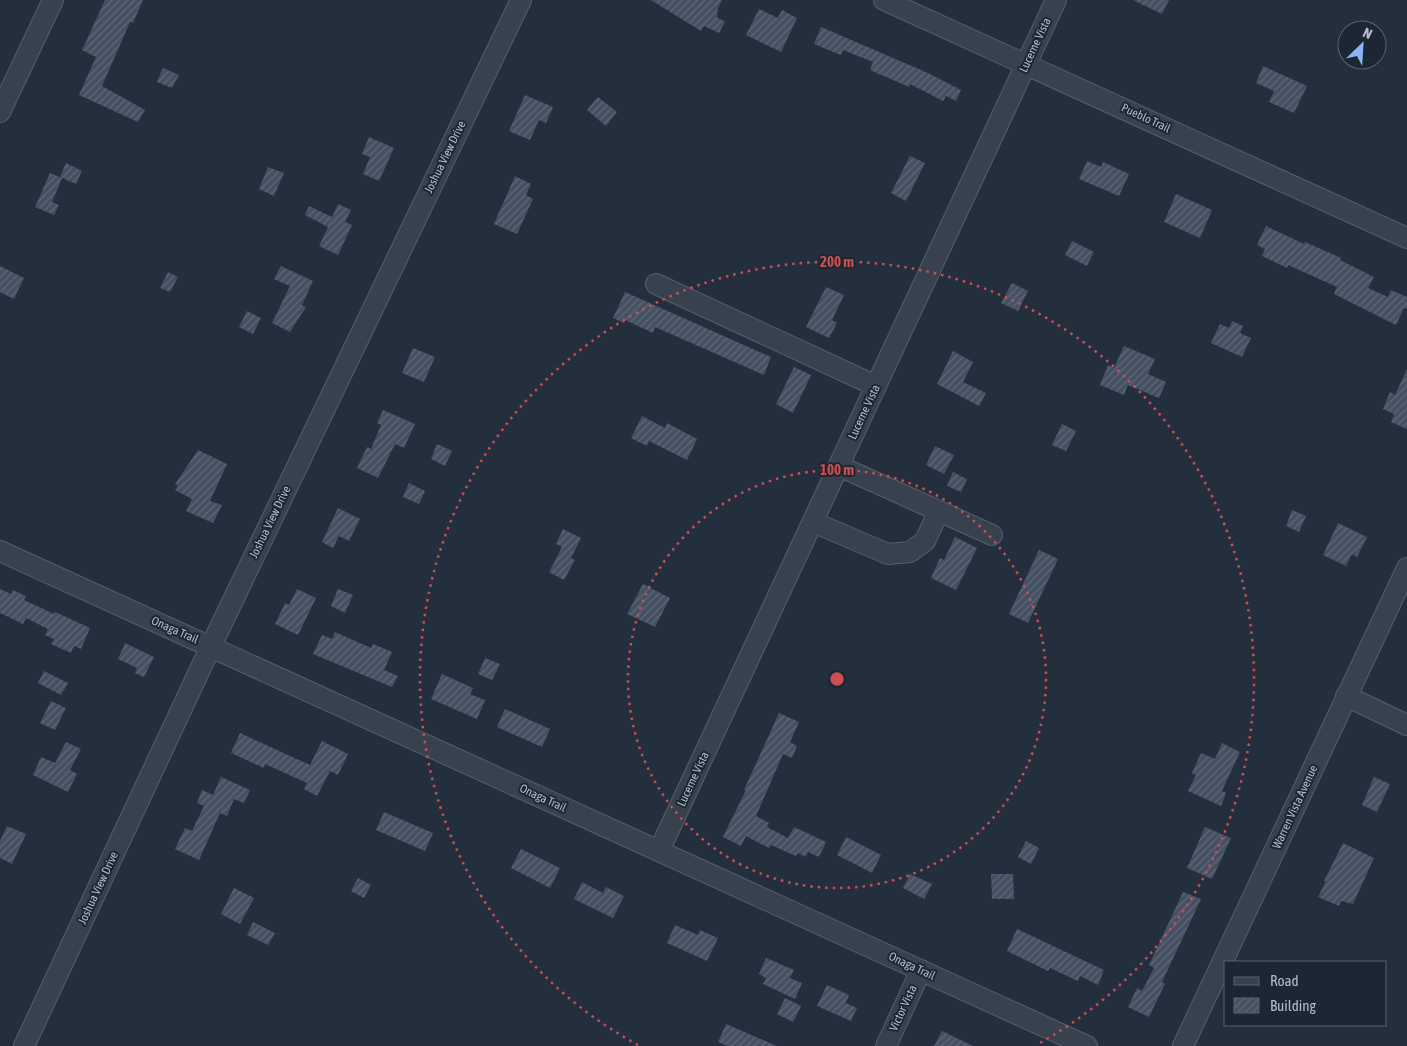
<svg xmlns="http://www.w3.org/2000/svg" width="1407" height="1046" font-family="'Asap Condensed',sans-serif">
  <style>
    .building { fill: url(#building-hatch) }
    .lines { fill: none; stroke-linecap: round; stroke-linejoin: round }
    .minor-casing { stroke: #565f6c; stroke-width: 22 }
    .minor { stroke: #38414e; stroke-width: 20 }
    .ring { fill: none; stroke: #ce4d50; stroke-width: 2.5; stroke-dasharray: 2.5 5 }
    .labels { text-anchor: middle; stroke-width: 4; stroke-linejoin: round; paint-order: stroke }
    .street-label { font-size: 12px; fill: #b4bcc9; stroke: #1d2633 }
    .centre { fill: #ce4d50; stroke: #1d2633; stroke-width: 2.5 }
    .ring-label { font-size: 15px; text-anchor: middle; font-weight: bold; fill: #ce4d50; stroke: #1d2633; stroke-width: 4; stroke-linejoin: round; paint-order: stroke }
  </style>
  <defs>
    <pattern id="building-hatch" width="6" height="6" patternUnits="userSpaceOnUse" patternTransform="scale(1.25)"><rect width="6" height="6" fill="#455162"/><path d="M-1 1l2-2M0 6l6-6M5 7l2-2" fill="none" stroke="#5d6877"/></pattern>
  </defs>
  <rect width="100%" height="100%" fill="#242f3e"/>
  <path class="building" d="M 105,0 L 143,0 L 133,23 L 130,22 L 102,86 L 145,110 L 138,122 L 79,95 L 96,57 L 82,50 Z
    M 651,0 L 722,0 L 718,8 L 717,17 L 725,22 L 719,33 L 704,26 L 701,31 Z
    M 1133,0 L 1169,0 L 1162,14 Z
    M 759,9 L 778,18 L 782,10 L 797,18 L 781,52 L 746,35 Z
    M 821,27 L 928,73 L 961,90 L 956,101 L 946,96 L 943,101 L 910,84 L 909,87 L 870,70 L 873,62 L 843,50 L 841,55 L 814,44 Z
    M 1263,66 L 1307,86 L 1294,113 L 1269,102 L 1274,91 L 1256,83 Z
    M 163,68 L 179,75 L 172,88 L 157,82 Z
    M 525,95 L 553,107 L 546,123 L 539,120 L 530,140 L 509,131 Z
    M 598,97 L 617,112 L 606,126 L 587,110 Z
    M 369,137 L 394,148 L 379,181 L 363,174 L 370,157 L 362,154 Z
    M 910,156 L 925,163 L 906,201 L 891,193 Z
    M 1087,161 L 1101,167 L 1103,162 L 1129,174 L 1119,196 L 1079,179 Z
    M 66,163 L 82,171 L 76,184 L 60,177 Z
    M 268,167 L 284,173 L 274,196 L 259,189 Z
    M 50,173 L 62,178 L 52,202 L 59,205 L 54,215 L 35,207 Z
    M 515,176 L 531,184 L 526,195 L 533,199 L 517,234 L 494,224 Z
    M 1176,194 L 1212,210 L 1200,238 L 1164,222 Z
    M 338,204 L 351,210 L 345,222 L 352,225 L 338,255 L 319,246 L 328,227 L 305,215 L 309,206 L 332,217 Z
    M 1266,226 L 1304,244 L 1305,242 L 1341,258 L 1340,260 L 1374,277 L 1368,288 L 1388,297 L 1391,290 L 1407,297 L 1407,309 L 1404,308 L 1396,325 L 1334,294 L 1337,287 L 1288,265 L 1287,268 L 1262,256 L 1265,249 L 1257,245 Z
    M 1072,241 L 1094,252 L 1087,266 L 1065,255 Z
    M 0,266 L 24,278 L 14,299 L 0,292 Z
    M 281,266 L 313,281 L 302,305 L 306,307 L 290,332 L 272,323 L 290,286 L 274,279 Z
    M 168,272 L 178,277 L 170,292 L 160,288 Z
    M 1012,283 L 1028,291 L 1018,311 L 1001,303 Z
    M 826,287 L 844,295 L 832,320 L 837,323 L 829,338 L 806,327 Z
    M 625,292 L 771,357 L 764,375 L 655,327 L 653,333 L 625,320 L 624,323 L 613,318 Z
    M 247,311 L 261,318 L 253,334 L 239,327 Z
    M 1232,321 L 1243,326 L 1240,333 L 1251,338 L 1242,357 L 1211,343 L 1220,324 L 1229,328 Z
    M 1124,346 L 1155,359 L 1148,374 L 1166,382 L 1159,398 L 1128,385 L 1124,395 L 1100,385 L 1108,365 L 1114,368 Z
    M 413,348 L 435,357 L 424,382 L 402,373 Z
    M 953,351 L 973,362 L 963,382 L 986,393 L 979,406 L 937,384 Z
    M 794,367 L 811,375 L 793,413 L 776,404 Z
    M 1407,369 L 1407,429 L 1391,422 L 1394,414 L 1383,409 L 1390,392 L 1395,395 Z
    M 383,410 L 415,424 L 404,448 L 395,444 L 378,478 L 357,468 L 367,447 L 371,449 L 381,425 L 377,423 Z
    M 642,416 L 665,428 L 667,423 L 697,439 L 687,460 L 649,441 L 647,446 L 631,438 Z
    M 1062,424 L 1076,431 L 1066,451 L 1052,445 Z
    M 437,444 L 452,451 L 445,466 L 431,459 Z
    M 935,446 L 954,455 L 944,474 L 926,465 Z
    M 198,450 L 227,464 L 210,501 L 222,505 L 213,523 L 186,511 L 192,499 L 175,490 L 178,485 L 175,484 Z
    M 953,472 L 967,479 L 961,492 L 947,486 Z
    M 409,483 L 425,491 L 419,504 L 403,497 Z
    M 338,508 L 360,519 L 349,541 L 339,536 L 333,548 L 322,542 Z
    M 1292,510 L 1306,516 L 1299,532 L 1286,526 Z
    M 1338,523 L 1367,537 L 1357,557 L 1352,554 L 1346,566 L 1323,555 Z
    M 563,529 L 581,538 L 571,558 L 575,560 L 564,580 L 549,572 L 562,547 L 556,544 Z
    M 955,537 L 977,548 L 956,590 L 931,578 L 940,558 L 944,560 Z
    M 1039,550 L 1058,559 L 1028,623 L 1009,614 Z
    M 643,584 L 670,598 L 655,627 L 627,614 Z
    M 0,589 L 11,594 L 13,590 L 26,596 L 24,600 L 54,614 L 55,612 L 90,628 L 81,649 L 74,646 L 71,653 L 51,644 L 54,639 L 45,635 L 48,629 L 26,618 L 23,624 L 0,613 Z
    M 297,589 L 316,598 L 298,635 L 275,624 L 285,603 L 289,605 Z
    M 338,589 L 353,595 L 345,613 L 331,606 Z
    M 335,632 L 371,648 L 373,644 L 392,652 L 384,670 L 398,676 L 392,687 L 313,654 L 322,635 L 332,639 Z
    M 125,643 L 154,657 L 144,677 L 135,673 L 137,668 L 118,659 Z
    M 485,658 L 500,664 L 492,680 L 478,674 Z
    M 44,671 L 68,683 L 61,695 L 38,683 Z
    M 442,674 L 473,688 L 470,694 L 485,700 L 477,719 L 431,699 Z
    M 51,701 L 66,708 L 55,730 L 40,723 Z
    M 505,709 L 550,729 L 542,747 L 497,727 Z
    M 779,713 L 799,722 L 790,742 L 797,746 L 792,758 L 783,754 L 756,816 L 769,823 L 767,827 L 788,838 L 794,827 L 826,842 L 819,857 L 808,852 L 806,857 L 798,853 L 796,856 L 771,845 L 769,848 L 746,836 L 741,846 L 723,837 L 746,790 L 744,790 Z
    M 240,733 L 310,765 L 322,741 L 348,754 L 338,775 L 330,771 L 317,796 L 304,789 L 307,783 L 265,764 L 264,768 L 231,753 Z
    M 66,742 L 81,749 L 70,770 L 77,774 L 68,792 L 33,775 L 41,757 L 55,763 Z
    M 1222,743 L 1240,752 L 1222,791 L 1226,793 L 1221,806 L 1188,791 L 1196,775 L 1192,773 L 1201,753 L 1215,759 Z
    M 221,777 L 250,790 L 244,803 L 234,799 L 227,816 L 220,813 L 199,860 L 175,849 L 185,828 L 192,831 L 204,806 L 197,803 L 202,790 L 213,795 Z
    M 1374,777 L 1390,784 L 1377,812 L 1362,805 Z
    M 384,812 L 433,833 L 425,851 L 376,830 Z
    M 7,826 L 26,834 L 12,864 L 0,858 L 0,841 Z
    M 1205,827 L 1231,838 L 1212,879 L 1187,868 Z
    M 846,837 L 881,855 L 872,873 L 837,855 Z
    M 1026,841 L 1039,848 L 1031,864 L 1018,857 Z
    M 1343,843 L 1374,858 L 1353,904 L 1341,901 L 1339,906 L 1318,897 L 1326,881 L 1324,881 Z
    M 521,849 L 560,868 L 550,888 L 511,868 Z
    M 910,874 L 932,884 L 924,899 L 903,888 Z
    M 991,874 L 1013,874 L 1014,899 L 992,899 Z
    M 358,878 L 371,885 L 364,898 L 351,891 Z
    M 582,882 L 603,893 L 606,887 L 624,896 L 613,918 L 574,899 Z
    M 234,888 L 254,898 L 240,924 L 221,914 Z
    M 1183,892 L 1201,899 L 1162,982 L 1165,984 L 1149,1017 L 1128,1007 L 1137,988 L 1142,991 L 1154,968 L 1149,965 Z
    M 253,922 L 275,933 L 268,945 L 247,935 Z
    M 675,925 L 698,935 L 700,930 L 718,938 L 707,961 L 667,943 Z
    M 1017,929 L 1104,970 L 1098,985 L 1080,976 L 1078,981 L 1050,968 L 1048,971 L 1007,951 Z
    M 766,958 L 794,970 L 790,978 L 802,983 L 795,999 L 763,984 L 766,978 L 759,974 Z
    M 827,985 L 849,995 L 846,1003 L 857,1008 L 851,1021 L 817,1006 Z
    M 785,998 L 801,1006 L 793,1022 L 777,1014 Z
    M 726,1024 L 777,1046 L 728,1046 L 718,1042 Z
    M 942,1031 L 973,1046 L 934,1046 Z"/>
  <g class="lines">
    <defs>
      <path id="minor" d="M 884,0 L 1407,238
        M 0,112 L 53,0
        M 656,284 L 876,386
        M 839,466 L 992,535
        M 813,522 L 888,554 L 910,552 L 925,541 L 939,511
        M 0,551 L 1087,1046
        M 1346,696 L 1407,725
        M 659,851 L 1056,0
        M 24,1046 L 211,646 L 521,0
        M 886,1046 L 921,970
        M 1183,1046 L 1407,568"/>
    </defs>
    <use href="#minor" class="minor-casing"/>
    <use href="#minor" class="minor"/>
  </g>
  <g class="ring">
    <circle cx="837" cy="679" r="209"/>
    <path d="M638 1045A417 417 0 1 1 1036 1045"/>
  </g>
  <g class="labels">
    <g class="street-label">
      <text transform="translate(1035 45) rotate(-65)" y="4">Lucerne Vista</text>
      <text transform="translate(1146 118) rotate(25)" y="4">Pueblo Trail</text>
      <text transform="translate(445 157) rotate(-64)" y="4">Joshua View Drive</text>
      <text transform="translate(864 412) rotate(-65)" y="4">Lucerne Vista</text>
      <text transform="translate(270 522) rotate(-64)" y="4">Joshua View Drive</text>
      <text transform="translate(175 630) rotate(24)" y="4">Onaga Trail</text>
      <text transform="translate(693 779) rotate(-65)" y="4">Lucerne Vista</text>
      <text transform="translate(543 798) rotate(25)" y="4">Onaga Trail</text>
      <text transform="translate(1295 807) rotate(-65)" y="4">Warren Vista Avenue</text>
      <text transform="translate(98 888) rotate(-65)" y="4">Joshua View Drive</text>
      <text transform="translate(912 966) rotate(25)" y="4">Onaga Trail</text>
      <text transform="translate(903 1008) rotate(-65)" y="4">Victor Vista</text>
    </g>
  </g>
  <circle cx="837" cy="679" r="8" class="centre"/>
  <g class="ring-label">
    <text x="837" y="267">200 m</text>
    <text x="837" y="475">100 m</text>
  </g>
  <rect x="1224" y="961" width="162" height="65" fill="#1d2633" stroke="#59626f"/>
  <rect x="1234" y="977" width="25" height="8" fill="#38414e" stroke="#59626f"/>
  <text x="1270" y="986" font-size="15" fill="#b4bcc9">Road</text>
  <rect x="1234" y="998" width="25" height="15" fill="url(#building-hatch)" stroke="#59626f"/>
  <text x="1270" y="1011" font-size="15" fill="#b4bcc9">Building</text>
  <g transform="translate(1362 45) rotate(25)"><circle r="24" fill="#1d2633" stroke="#59626f"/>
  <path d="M0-4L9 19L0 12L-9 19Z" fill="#8ab4f8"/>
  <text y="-8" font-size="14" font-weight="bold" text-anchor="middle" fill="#b4bcc9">N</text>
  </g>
</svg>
